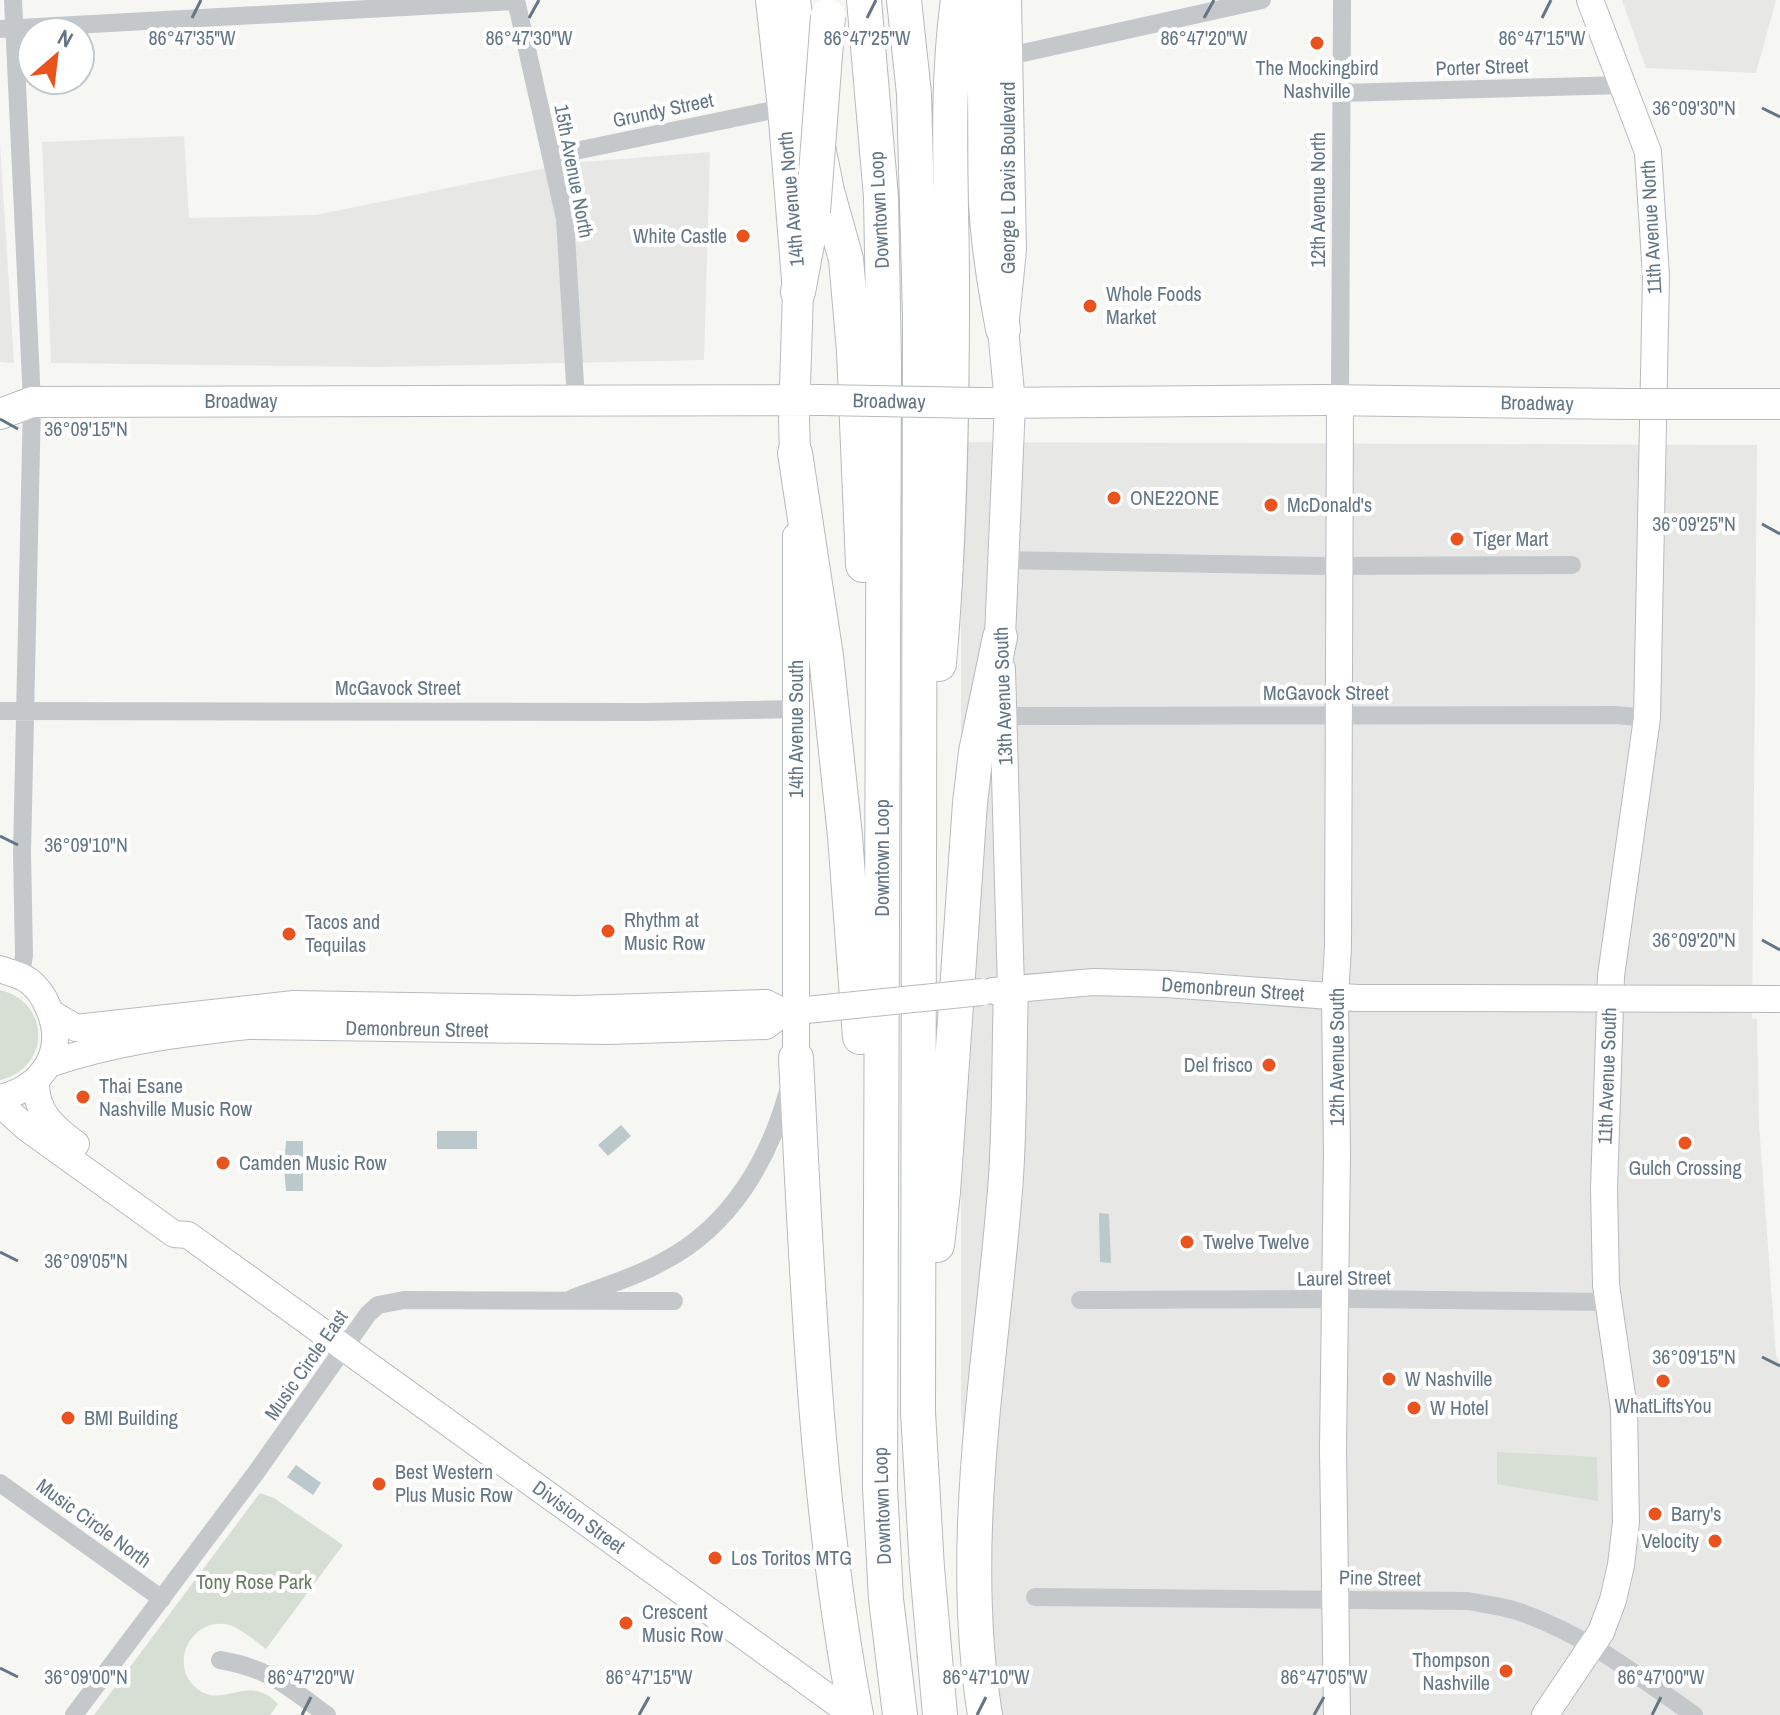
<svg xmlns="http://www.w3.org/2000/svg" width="1780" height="1715" font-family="'Archivo Narrow',sans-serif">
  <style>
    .built { fill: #e7e8e6 }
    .green { fill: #d7ded4 }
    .water { fill: #bbc8cc }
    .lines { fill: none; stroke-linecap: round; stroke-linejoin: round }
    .secondary-casing { stroke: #b6bbc0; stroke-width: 28 }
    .primary-casing { stroke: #b7bbbf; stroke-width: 32 }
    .highway-casing { stroke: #b6babd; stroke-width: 36 }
    .street { stroke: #c4c8cb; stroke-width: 18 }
    .secondary { stroke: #fff; stroke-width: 26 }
    .primary { stroke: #fff; stroke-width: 30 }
    .highway { stroke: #fff; stroke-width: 34 }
    .secondary-bridge-casing { stroke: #b6bbc0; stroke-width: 28; stroke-linecap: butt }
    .primary-bridge-casing { stroke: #b7bbbf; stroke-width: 32; stroke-linecap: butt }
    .highway-bridge-casing { stroke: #b6babd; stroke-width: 36; stroke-linecap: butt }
    .secondary-bridge { stroke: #fff; stroke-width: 26 }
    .primary-bridge { stroke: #fff; stroke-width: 30 }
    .highway-bridge { stroke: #fff; stroke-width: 34 }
    .ticks { fill: none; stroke: #647685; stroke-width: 3 }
    .poi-dot { fill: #eb531e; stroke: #fff; stroke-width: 3 }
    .labels { text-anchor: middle; stroke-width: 8; stroke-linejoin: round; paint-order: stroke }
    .street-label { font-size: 20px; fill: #647685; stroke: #fff }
    .poi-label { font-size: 20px; fill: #647685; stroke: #fff; text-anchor: start }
    .park-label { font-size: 20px; fill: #687c63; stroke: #fff }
    .ticks-label { font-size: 20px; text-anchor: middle; fill: #647685; stroke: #fff; stroke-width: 8; stroke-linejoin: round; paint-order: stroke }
  </style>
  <rect width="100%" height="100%" fill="#f6f7f3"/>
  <path class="built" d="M 1622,0 L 1776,0 L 1756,73 L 1646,68 Z
    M 184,136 L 189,218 L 316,215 L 570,163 L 710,152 L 704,360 L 379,367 L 51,363 L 42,142 Z
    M 0,144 L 14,363 L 0,362 Z
    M 961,442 L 1757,445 L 1752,1018 L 1757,1019 L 1759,1124 L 1776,1355 L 1780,1363 L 1780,1715 L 994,1715 L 961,1413 Z"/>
  <path class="green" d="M 0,990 C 51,1002 51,1068 0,1080 Z
    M 1497,1452 L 1597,1457 L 1598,1501 L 1497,1484 Z
    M 260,1493 L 274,1498 L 343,1545 L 266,1649 C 255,1641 242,1629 229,1625 C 195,1616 169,1659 193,1685 C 216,1709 238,1683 263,1693 C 269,1695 274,1700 278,1704 L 270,1715 L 94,1715 Z"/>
  <path class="water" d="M 621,1125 L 631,1136 L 608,1156 L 598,1145 Z
    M 437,1131 L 477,1131 L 477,1149 L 437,1149 Z
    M 286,1141 L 303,1141 L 303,1191 L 286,1191 L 284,1166 Z
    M 1099,1213 L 1109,1214 L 1111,1263 L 1100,1262 Z
    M 296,1465 L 321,1483 L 313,1495 L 287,1477 Z"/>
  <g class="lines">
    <defs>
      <path id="secondary" d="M 796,536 L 796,1058
        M 1002,669 L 1011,989
        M 0,969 C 10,973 21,975 29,981 C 38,988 44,997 48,1007 C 68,1050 44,1087 0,1098
        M 993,991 L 1093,982 L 1167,984 L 1357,998 L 1462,998
        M 51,1013 L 76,1028 L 294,1004 L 576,1009 L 766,1003 L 784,1012 L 816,1009
        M 49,1064 C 112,1042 182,1033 248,1026 L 608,1031 L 766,1026 L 784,1012
        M 36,1081 C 35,1112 53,1127 76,1144
        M 0,1104 L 28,1129 L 174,1234 L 188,1235 L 853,1715
        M 1337,1715 L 1333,1449 L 1337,1153 L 1335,996 L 1338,947 L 1340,400
        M 1545,1715 L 1601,1632 L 1613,1600 L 1621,1565 L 1626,1522 L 1624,1409 L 1606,1285 L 1604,1189 L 1611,976 L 1647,718 L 1656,276 L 1648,152 L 1590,0"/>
      <path id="primary" d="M 771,0 L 783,108 L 798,292 L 794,419 L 795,453
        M 979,403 L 1324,400 L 1626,404
        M 0,414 L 32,402 L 823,400
        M 1000,637 L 1010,403 L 1003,329 L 1011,250 L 1006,0"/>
      <path id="highway" d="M 793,0 L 803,73 L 827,191 L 846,259 L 854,351 L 863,565
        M 864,0 L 881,197 L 884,364 L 880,1488 L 886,1599 L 900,1715
        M 904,0 L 914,94 L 920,314 L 918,1412 L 927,1568 L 940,1715
        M 979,0 C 988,67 984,135 986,202 C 988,245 995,287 1003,329
        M 798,292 L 813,212
        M 795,453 L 826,656 L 845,836 L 860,1037
        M 939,664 C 950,539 952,412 952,286 C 952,190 945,95 958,0
        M 796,1058 C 807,1277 815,1499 856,1715
        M 937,1245 L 943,1192 L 970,803 L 976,752 L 1000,637
        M 985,1715 C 956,1536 993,1356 1006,1177 C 1010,1115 1009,1051 1011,989"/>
    </defs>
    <use href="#secondary" class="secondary-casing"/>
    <use href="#primary" class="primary-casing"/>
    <use href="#highway" class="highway-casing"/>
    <path class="street" d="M 13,0 L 32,402 L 22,853 L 24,955 L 21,976
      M 516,0 L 565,219 L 576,400
      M 0,29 L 516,1
      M 1009,56 L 1262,0
      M 1341,93 L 1624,85
      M 551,156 L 783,108
      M 1340,400 L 1342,0
      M 1003,560 L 1323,566 L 1572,565
      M 0,711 L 643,712 L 796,709
      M 1004,716 L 1615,715 L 1647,718
      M 573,1298 C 604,1286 636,1277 664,1261 C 731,1226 770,1159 789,1087
      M 1080,1300 L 1354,1299 L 1608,1302
      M 0,1483 L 162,1599
      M 1035,1597 L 1468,1601 C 1484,1604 1501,1606 1517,1611 C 1583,1633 1638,1676 1694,1715
      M 220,1660 C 269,1668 288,1687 327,1715
      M 74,1715 L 255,1474 L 368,1314 L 378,1305 L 404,1300 L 674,1301"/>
    <use href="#secondary" class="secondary"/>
    <use href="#primary" class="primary"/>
    <use href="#highway" class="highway"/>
    <defs>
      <path id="secondary-bridge" d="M 1462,998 L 1780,999
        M 816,1009 L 982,992"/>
      <path id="primary-bridge" d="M 823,400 L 979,403
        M 1626,404 L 1780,404"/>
      <path id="highway-bridge" d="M 813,212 L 828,16"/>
    </defs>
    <use href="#secondary-bridge" class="secondary-bridge-casing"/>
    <use href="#primary-bridge" class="primary-bridge-casing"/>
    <use href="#highway-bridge" class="highway-bridge-casing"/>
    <use href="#secondary-bridge" class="secondary-bridge"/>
    <use href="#primary-bridge" class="primary-bridge"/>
    <use href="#highway-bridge" class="highway-bridge"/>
  </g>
  <path class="ticks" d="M 192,18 L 201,0M 529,18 L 539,0M 867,18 L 876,0M 1204,18 L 1214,0M 1542,18 L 1551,0M 1762,108 L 1780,117M 0,419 L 18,429M 1762,524 L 1780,534M 0,836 L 18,845M 1762,940 L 1780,950M 0,1252 L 18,1261M 1762,1357 L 1780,1366M 0,1668 L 18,1677M 302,1715 L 311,1697M 639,1715 L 649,1697M 977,1715 L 986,1697M 1314,1715 L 1324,1697M 1652,1715 L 1661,1697"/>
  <g class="poi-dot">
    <circle cx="1317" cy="43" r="8"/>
    <circle cx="743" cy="236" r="8"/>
    <circle cx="1090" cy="306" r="8"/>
    <circle cx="1114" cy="498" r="8"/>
    <circle cx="1271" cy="505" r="8"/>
    <circle cx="1457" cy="539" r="8"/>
    <circle cx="608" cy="931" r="8"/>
    <circle cx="289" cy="934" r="8"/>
    <circle cx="1269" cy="1065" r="8"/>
    <circle cx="83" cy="1097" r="8"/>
    <circle cx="1685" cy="1143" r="8"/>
    <circle cx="223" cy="1163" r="8"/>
    <circle cx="1187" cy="1242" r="8"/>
    <circle cx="1389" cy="1379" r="8"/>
    <circle cx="1663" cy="1381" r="8"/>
    <circle cx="1414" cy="1408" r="8"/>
    <circle cx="68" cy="1418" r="8"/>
    <circle cx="379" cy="1484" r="8"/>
    <circle cx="1655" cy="1514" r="8"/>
    <circle cx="1715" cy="1541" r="8"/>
    <circle cx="715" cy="1558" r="8"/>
    <circle cx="626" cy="1623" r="8"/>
    <circle cx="1506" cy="1671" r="8"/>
  </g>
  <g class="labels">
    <g class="street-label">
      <text transform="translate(1482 67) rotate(-2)" y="7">Porter Street</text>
      <text transform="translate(663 110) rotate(-12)" y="7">Grundy Street</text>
      <text transform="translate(574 171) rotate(79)" y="7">15th Avenue North</text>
      <text transform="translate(1008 178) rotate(-90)" y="7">George L Davis Boulevard</text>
      <text transform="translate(791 199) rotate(-95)" y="7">14th Avenue North</text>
      <text transform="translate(1318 200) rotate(-90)" y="7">12th Avenue North</text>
      <text transform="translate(879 210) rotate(-93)" y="7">Downtown Loop</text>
      <text transform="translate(1651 227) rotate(-93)" y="7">11th Avenue North</text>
      <text x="241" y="408">Broadway</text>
      <text transform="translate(889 401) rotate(1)" y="7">Broadway</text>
      <text transform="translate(1537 403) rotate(1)" y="7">Broadway</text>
      <text x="398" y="695">McGavock Street</text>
      <text x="1326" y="700">McGavock Street</text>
      <text transform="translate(1003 696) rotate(-92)" y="7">13th Avenue South</text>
      <text transform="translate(796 729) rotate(-90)" y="7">14th Avenue South</text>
      <text transform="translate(882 858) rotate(-90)" y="7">Downtown Loop</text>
      <text transform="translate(1233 989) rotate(4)" y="7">Demonbreun Street</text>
      <text transform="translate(417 1029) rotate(1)" y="7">Demonbreun Street</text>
      <text transform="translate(1337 1057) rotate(-90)" y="7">12th Avenue South</text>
      <text transform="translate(1607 1076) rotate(-88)" y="7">11th Avenue South</text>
      <text transform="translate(1344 1278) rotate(-1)" y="7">Laurel Street</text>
      <text transform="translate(306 1365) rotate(-55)" y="7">Music Circle East</text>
      <text transform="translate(882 1506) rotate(-92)" y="7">Downtown Loop</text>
      <text transform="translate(579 1517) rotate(36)" y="7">Division Street</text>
      <text transform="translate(94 1523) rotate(36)" y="7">Music Circle North</text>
      <text transform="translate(1380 1578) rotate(1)" y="7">Pine Street</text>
    </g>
    <g class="poi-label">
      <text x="1317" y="75" text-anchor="middle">The Mockingbird<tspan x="1317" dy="23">Nashville</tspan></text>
      <text x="727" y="243" text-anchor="end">White Castle</text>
      <text x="1106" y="301">Whole Foods<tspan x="1106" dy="23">Market</tspan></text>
      <text x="1130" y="505">ONE22ONE</text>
      <text x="1287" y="512">McDonald's</text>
      <text x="1473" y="546">Tiger Mart</text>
      <text x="624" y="927">Rhythm at<tspan x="624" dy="23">Music Row</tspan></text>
      <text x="305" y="929">Tacos and<tspan x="305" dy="23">Tequilas</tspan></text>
      <text x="1253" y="1072" text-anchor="end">Del frisco</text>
      <text x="99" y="1093">Thai Esane<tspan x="99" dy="23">Nashville Music Row</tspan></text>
      <text x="239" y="1170">Camden Music Row</text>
      <text x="1685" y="1175" text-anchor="middle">Gulch Crossing</text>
      <text x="1203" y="1249">Twelve Twelve</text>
      <text x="1405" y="1386">W Nashville</text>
      <text x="1663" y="1413" text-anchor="middle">WhatLiftsYou</text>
      <text x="1430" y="1415">W Hotel</text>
      <text x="84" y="1425">BMI Building</text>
      <text x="395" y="1479">Best Western<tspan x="395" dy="23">Plus Music Row</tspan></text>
      <text x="1671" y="1521">Barry's</text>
      <text x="1699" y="1548" text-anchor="end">Velocity</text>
      <text x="731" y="1565">Los Toritos MTG</text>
      <text x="642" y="1619">Crescent<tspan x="642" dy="23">Music Row</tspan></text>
      <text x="1490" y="1667" text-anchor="end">Thompson<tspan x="1490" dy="23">Nashville</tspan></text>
    </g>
    <g class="park-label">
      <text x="254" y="1589">Tony Rose Park</text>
    </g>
  </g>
  <g class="ticks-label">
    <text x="192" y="45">86°47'35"W</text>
    <text x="529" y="45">86°47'30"W</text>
    <text x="867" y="45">86°47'25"W</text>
    <text x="1204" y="45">86°47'20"W</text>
    <text x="1542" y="45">86°47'15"W</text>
    <text x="1694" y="115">36°09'30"N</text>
    <text x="86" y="436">36°09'15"N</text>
    <text x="1694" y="531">36°09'25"N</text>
    <text x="86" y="852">36°09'10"N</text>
    <text x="1694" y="947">36°09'20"N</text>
    <text x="86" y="1268">36°09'05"N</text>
    <text x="1694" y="1364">36°09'15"N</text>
    <text x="86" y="1684">36°09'00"N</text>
    <text x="311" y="1684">86°47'20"W</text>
    <text x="649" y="1684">86°47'15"W</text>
    <text x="986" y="1684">86°47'10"W</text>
    <text x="1324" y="1684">86°47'05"W</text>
    <text x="1661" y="1684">86°47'00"W</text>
  </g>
  <g transform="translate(56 56) rotate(28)"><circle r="38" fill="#ffffff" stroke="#c1c8ce" stroke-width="2"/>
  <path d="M0-6L14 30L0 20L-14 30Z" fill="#eb531e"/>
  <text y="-12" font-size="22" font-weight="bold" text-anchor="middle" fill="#647685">N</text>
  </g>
</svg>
